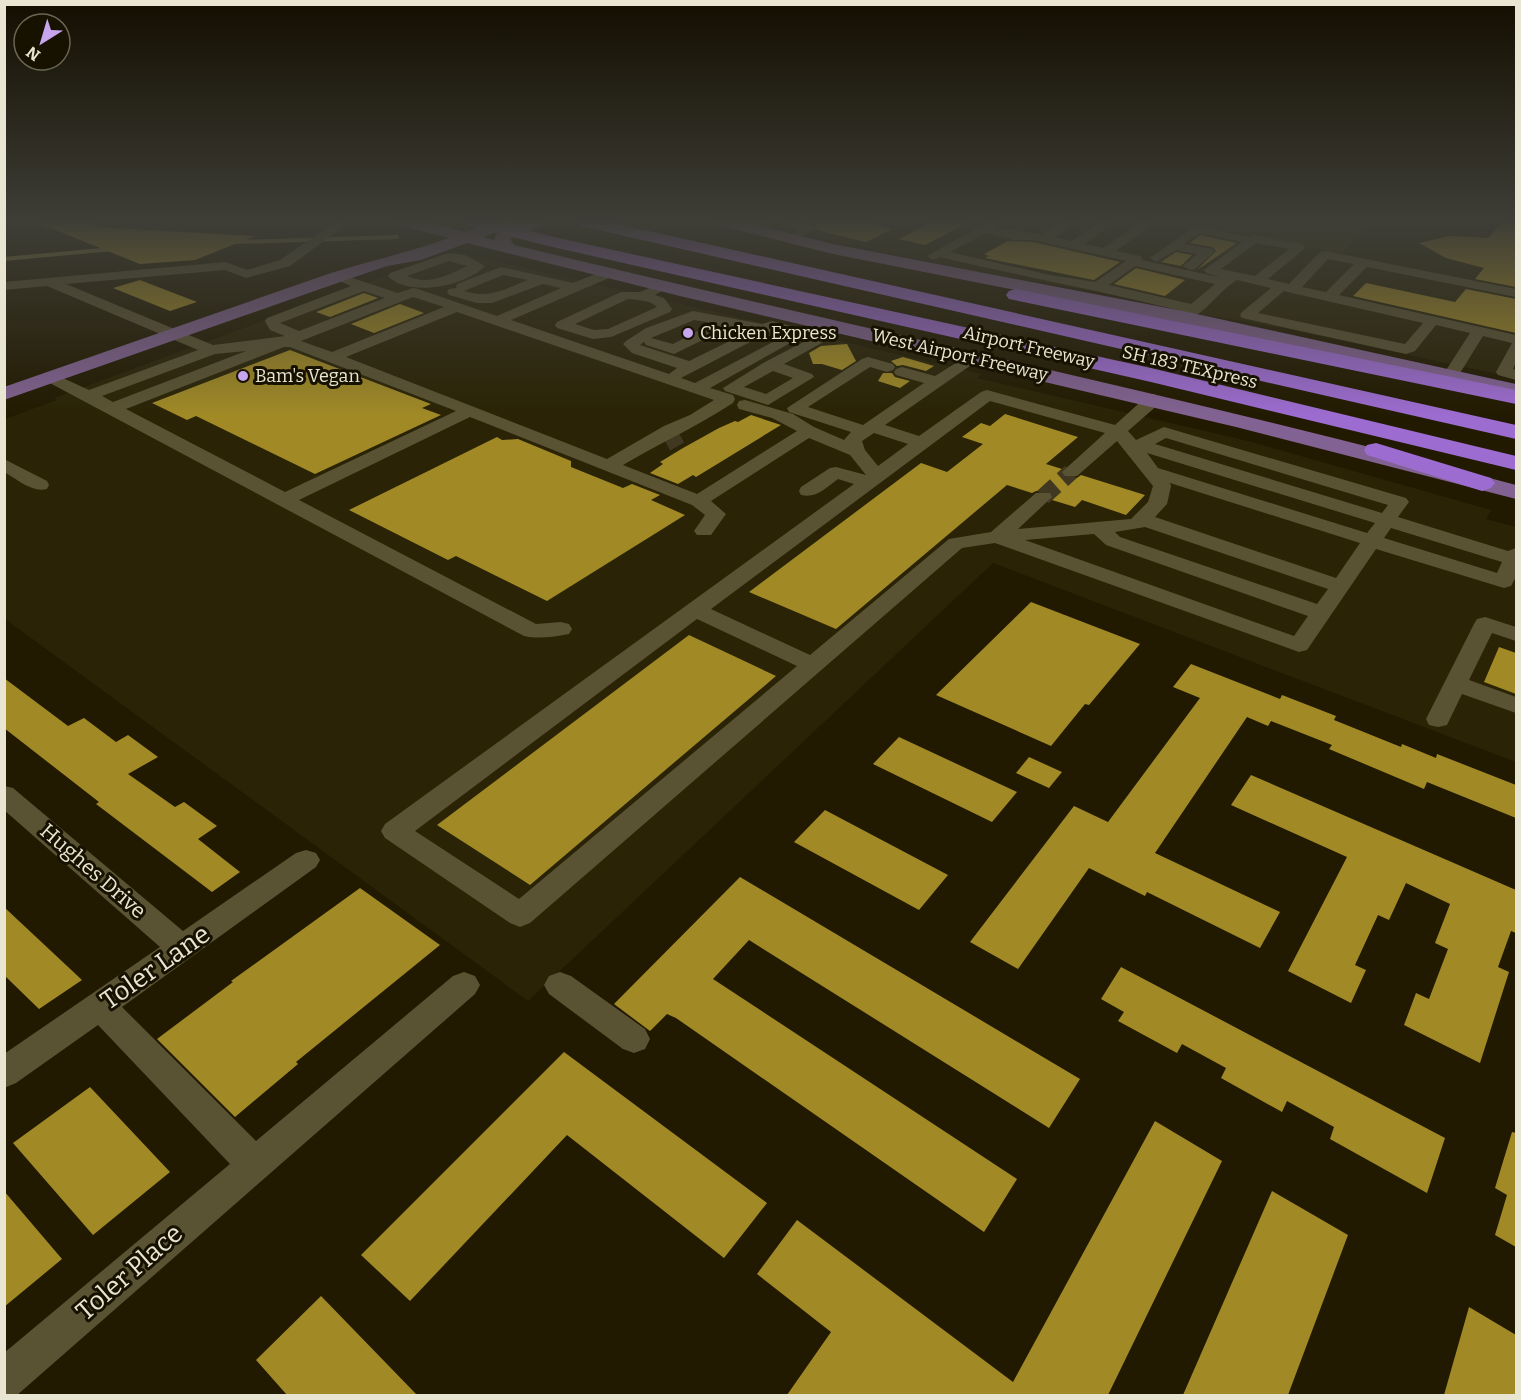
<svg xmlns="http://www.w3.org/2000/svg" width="1521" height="1400" font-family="Bitter,serif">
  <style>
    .built { fill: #2a2305 }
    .green { fill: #3a3001 }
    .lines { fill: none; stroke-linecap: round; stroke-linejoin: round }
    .stream { stroke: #8d803f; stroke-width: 4 }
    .building { fill: #a18a26 }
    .minor-tunnel { stroke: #403820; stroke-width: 17; stroke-dasharray: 17 9; stroke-linecap: butt }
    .minor { fill: #5a5333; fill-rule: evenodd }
    .major { fill: #826292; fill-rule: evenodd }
    .highway { fill: #9d6cd1; fill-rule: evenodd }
    .poi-dot { fill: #c7a6ef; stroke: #171100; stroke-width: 2 }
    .labels { text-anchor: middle; stroke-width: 6; stroke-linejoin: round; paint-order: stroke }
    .far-poi-label { font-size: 18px; fill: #e9e5d3; stroke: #171100; text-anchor: start }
    .far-street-label { font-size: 18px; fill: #e9e5d3; stroke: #171100 }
    .street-label { font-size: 21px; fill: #e9e5d3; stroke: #171100 }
    .near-street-label { font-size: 26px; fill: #e9e5d3; stroke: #171100 }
  </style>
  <rect width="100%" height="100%" fill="#221a00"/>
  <path class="built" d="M 790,221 L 1179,221 L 1340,254 L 1375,221 L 1431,221 L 1516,237 L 1516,378 L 1283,328 L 1205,315 L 1085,287 L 1079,289 L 967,270 L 774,228 Z
    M 453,251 L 982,374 L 977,378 L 1248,441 L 1491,510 L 1486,519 L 1516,527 L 1516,762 L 993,563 L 528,1001 L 5,619 L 5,419 L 57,400 L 54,398 Z"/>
  <path class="green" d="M 1179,221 L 1375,221 L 1341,254 Z"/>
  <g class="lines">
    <path class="stream" d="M 234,242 L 397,237
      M 4,259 L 113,249"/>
  </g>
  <path class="building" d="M 33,221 L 94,221 L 95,227 L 255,236 L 195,260 L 140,264 Z
    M 809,221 L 859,221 L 892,229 L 866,242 L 817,230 L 816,224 Z
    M 934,221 L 971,221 L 925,245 L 899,239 Z
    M 1504,221 L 1516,221 L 1516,287 L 1475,279 L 1484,268 L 1446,258 L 1419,243 L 1450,236 L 1488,238 Z
    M 1200,235 L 1237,243 L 1197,270 L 1216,251 L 1213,247 L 1190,243 Z
    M 1008,241 L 1033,242 L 1120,262 L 1094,280 L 985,258 L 989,256 L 984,254 Z
    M 1176,252 L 1192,255 L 1181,266 L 1161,262 Z
    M 1136,268 L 1185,280 L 1165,296 L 1114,284 Z
    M 140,280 L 197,302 L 170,311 L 113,288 Z
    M 1366,283 L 1455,302 L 1466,289 L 1516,299 L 1516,333 L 1353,296 Z
    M 364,293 L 378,298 L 330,317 L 316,312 Z
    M 400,304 L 424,313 L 374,333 L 351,324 Z
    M 847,344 L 856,361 L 842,370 L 822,364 L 813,364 L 809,353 L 821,346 Z
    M 290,350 L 431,404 L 422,408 L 441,415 L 315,474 L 196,416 L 187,420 L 152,403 Z
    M 903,357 L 934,366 L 926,371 L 903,365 L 897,366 L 891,361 Z
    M 883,373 L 892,373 L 895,377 L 910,381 L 900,388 L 878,381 Z
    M 1005,414 L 1078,437 L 1046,464 L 1062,469 L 1060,472 L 1063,477 L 1077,478 L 1081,475 L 1145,495 L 1126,515 L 1082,500 L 1075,507 L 1052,500 L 1054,496 L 1050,491 L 1036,491 L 1032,493 L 1007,485 L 836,629 L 749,592 L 921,463 L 947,472 L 983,444 L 962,437 L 981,423 L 990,426 Z
    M 751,415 L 781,425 L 696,477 L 693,475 L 678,484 L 650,473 L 663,464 L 660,462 L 683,448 L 719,428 L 735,421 L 738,422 Z
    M 497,437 L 502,440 L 518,439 L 571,461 L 571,467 L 623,488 L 632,484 L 660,495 L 651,500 L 685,515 L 547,601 L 456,556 L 448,560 L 349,510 Z
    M 1031,602 L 1140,644 L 1089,705 L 1085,704 L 1051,746 L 936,695 Z
    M 689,635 L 776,676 L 530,885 L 437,825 Z
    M 1499,647 L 1516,653 L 1516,694 L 1484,682 Z
    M 1191,664 L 1280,699 L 1282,695 L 1336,716 L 1334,720 L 1401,747 L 1402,744 L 1436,758 L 1437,754 L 1516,785 L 1516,818 L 1427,782 L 1424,789 L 1329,749 L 1332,745 L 1271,721 L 1268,726 L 1247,717 L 1155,853 L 1280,912 L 1260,948 L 1147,892 L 1145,896 L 1089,868 L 1018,969 L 970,942 L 1074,806 L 1108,822 L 1200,698 L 1173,687 Z
    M 4,678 L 68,726 L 84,718 L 116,742 L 128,735 L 158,757 L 128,774 L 175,807 L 184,802 L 217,826 L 198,839 L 240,872 L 212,892 L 96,804 L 99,802 L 4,728 Z
    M 899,737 L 1017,792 L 992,822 L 873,764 Z
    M 1029,757 L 1062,772 L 1049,788 L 1016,773 Z
    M 1251,775 L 1516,890 L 1516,933 L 1511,931 L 1498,967 L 1509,972 L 1480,1063 L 1404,1025 L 1416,993 L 1429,999 L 1448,949 L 1435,943 L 1450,904 L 1406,883 L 1389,920 L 1378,915 L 1355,965 L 1366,970 L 1351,1003 L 1288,971 L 1347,857 L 1231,805 Z
    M 825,810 L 948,875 L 919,910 L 794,842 Z
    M 740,877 L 1080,1079 L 1049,1128 L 749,940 L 713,979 L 1017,1179 L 984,1232 L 676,1018 L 667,1014 L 650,1031 L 614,1004 Z
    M 360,888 L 440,945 L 296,1062 L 298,1064 L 235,1117 L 157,1039 L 233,982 L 231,981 Z
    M 4,907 L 82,980 L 39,1009 L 4,975 Z
    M 1121,967 L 1445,1138 L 1427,1193 L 1330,1139 L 1334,1127 L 1287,1101 L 1282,1112 L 1221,1078 L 1226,1068 L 1182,1044 L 1177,1053 L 1118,1021 L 1124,1012 L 1101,999 Z
    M 564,1052 L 767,1203 L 724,1258 L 567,1135 L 410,1301 L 361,1255 Z
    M 90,1087 L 170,1172 L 93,1235 L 13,1143 Z
    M 1155,1121 L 1222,1161 L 1108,1395 L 787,1395 L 831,1332 L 757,1274 L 797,1220 L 1013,1382 Z
    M 1512,1132 L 1516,1133 L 1516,1247 L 1495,1235 L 1507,1195 L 1495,1188 Z
    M 4,1191 L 62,1259 L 4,1307 Z
    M 1272,1191 L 1348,1235 L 1288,1395 L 1183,1395 Z
    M 321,1296 L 417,1395 L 287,1395 L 256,1360 Z
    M 1469,1307 L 1516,1335 L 1516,1395 L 1444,1395 Z"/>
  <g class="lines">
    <path class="minor-tunnel" d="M 666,443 L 680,435
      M 1043,497 L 1071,472"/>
    <path class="minor" d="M 337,221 L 351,221 L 290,266 L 246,278 L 225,270 L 66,284 L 213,345 L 285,336 L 270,330 L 265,321 L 267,318 L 351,286 L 330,277 L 332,274 L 337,273 L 398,293 L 413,288 L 418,289 L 497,316 L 561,288 L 543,284 L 492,303 L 477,303 L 449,295 L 447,292 L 449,289 L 456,288 L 457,284 L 501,267 L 573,283 L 611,268 L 616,269 L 618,272 L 616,275 L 511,320 L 669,374 L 677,368 L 632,353 L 623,344 L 626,341 L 646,328 L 693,311 L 762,324 L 772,321 L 806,330 L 808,333 L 710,388 L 733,395 L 735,399 L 733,403 C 698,426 660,443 623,465 L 697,494 L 797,431 L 772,418 L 739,409 L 737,405 L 739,401 L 745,400 L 793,414 L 814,427 L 844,440 L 851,432 L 789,412 L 787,408 L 862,359 L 868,357 L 893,364 L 895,367 L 893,370 L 887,372 L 870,367 L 808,407 L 863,425 L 924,383 L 896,375 L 894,372 L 896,369 L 902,367 L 935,376 L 972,353 L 977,355 L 980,358 L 977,361 L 885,425 L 919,436 L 981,392 L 987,390 L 1115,425 L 1148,395 L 1154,394 L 1162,399 L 1160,403 L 1128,431 L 1136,440 L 1164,427 L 1406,498 L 1409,502 L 1398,517 L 1508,551 L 1516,548 L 1516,577 L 1511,586 L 1504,588 L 1376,549 L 1307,650 L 1299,652 L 995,543 L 962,548 L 530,923 L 520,927 L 510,923 L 385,838 L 381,831 L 385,824 L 854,484 L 838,479 C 827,487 816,499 801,495 L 799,491 L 801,487 L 830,468 L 836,467 L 866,475 L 850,455 L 809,438 L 711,501 L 726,514 L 711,535 L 697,535 L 694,531 L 705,515 L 692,505 L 470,417 L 299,500 L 536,624 L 561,622 L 569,624 L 572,629 L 569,634 C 555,637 538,639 524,636 L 46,381 L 44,378 L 52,373 L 89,390 L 198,350 L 47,286 L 4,290 L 4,282 L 226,262 L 247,270 L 280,260 ZM 503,275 L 528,280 C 504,289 490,299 464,291 ZM 364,291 L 385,298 L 299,331 L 280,323 ZM 413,297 L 444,307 L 332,352 L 301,341 ZM 457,312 L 492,324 L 714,400 L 690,415 L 664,426 L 607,459 L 346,357 ZM 694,320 L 713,323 L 673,344 L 651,338 ZM 729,327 L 750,331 L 689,361 L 640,345 L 644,342 L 646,345 L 674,354 ZM 773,330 L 788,334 L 695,383 L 681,378 ZM 284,347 L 290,347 L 456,411 L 285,492 L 126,409 ZM 246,351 L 113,402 L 102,396 L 215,354 ZM 990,401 L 1105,433 L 1062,472 L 1065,476 L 1077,476 L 1117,441 L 1153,486 L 1148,502 L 1131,519 L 1018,529 L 1052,497 L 1050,493 L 1036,493 L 991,532 L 949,539 L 810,655 L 711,609 ZM 874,433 L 908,444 L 878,466 L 865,450 L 862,441 ZM 1166,438 L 1388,505 L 1382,513 L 1155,444 ZM 1147,453 L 1375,523 L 1367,533 L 1158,468 ZM 1170,483 L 1360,543 L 1336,578 L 1155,517 L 1167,504 L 1171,486 ZM 1145,527 L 1328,589 L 1317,604 L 1120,537 L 1115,532 ZM 1391,528 L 1502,562 L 1497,573 L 1384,538 ZM 1094,534 L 1106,545 L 1308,616 L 1294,636 L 1025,540 ZM 697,619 L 797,666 L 519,899 L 415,831 Z
      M 750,221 L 767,221 L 750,230 L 742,230 L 742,224 Z
      M 783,221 L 814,225 L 816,228 L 791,242 L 785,238 L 799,229 L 784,226 Z
      M 989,221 L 1004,221 L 995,228 L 1042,234 L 1064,221 L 1079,221 L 1055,237 L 1071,241 L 1102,221 L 1117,221 L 1084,244 L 1103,248 L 1143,221 L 1157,221 L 1116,251 L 1141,256 L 1142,260 L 1222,278 L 1206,273 L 1204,270 L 1242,242 L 1199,233 L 1184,244 L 1213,249 L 1214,252 L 1195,269 L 1190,270 L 1183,266 L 1197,254 L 1176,250 L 1156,262 L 1150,258 L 1197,225 L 1249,237 L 1254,235 L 1303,244 L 1305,247 L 1303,250 L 1268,279 L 1289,284 L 1320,252 L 1325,251 L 1516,289 L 1516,297 L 1367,267 L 1339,295 L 1516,335 L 1516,362 L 1513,369 L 1516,370 L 1516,380 L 1498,375 L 1496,372 L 1512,343 L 1483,336 L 1457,378 L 1445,378 L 1443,375 L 1470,333 L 1436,325 L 1415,351 L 1406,354 L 1242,318 L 1240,315 L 1242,312 L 1271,288 L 1237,280 C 1218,291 1205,316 1183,321 L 1176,317 L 1182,311 C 1102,291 1021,276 940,257 L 933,260 L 927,256 ZM 986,233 L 1014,240 L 1033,240 L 1126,261 L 1095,282 L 1050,275 L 950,252 ZM 1256,243 L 1289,249 L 1255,276 L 1221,269 ZM 1328,259 L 1354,264 L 1326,292 L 1302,287 ZM 1135,266 L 1215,284 L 1191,304 L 1109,285 ZM 1284,291 L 1292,293 L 1423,323 L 1405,344 L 1258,313 Z
      M 448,253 L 465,255 L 485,266 C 466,286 409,298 388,276 L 390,273 ZM 449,261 L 467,266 C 448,275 428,286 407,276 Z
      M 665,281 L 672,285 L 655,295 L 664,298 L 672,309 L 670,312 L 611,337 L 593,339 L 557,328 L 555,325 L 557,322 L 621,292 L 640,292 ZM 628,299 C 637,300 651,300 657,307 L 608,329 L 594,330 L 575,324 Z
      M 838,324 L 845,328 L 843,331 L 784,364 L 812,374 L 814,377 L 768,405 L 725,391 L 723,388 L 765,362 ZM 773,371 L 793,378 L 766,394 L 744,387 Z
      M 4,459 L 47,481 L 49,485 L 47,489 C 32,493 17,479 4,472 Z
      M 1485,617 L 1516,627 L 1516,641 L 1492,633 L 1469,680 L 1516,697 L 1516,713 L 1462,694 L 1447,725 L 1438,727 L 1429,725 L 1426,719 L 1474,624 L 1477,619 Z
      M 4,786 L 13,788 L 183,931 L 296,853 L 306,850 L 316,853 L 320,860 L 316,867 L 122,1007 L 256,1141 L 453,976 L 464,972 L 475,976 L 480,985 L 475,994 L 16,1396 L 4,1396 L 4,1353 L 230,1164 L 98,1025 L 16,1083 L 4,1088 L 4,1054 L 160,947 L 4,810 Z
      M 560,972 L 571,976 L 645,1029 L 650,1039 L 645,1049 L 634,1053 L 623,1049 L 549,994 L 544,985 L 549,976 Z"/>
    <path class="major" d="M 394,221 L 422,221 L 465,232 L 496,221 L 519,221 L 517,224 L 483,237 L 494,240 L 498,232 L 525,221 L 548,221 L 546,224 L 510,239 L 514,245 L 543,252 C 868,330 1194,399 1516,485 L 1516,499 L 1236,427 L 680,296 L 467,243 L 421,260 L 387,266 L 343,281 L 4,400 L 4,387 L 331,273 C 370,261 410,252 449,238 L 396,224 Z
      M 712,221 L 740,221 L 833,244 L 1183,311 L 1516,384 L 1516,396 L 1183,323 L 833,254 L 714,224 Z"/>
    <path class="highway" d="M 463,221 L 492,221 L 554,237 L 1151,368 L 1516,456 L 1516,470 L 1151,382 L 553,247 L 465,225 Z
      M 573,221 L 604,221 L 1516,425 L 1516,439 L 581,226 Z
      M 1016,289 L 1516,390 L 1516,404 L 1009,299 L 1006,295 L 1009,291 Z
      M 1376,443 L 1491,478 L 1495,483 L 1491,488 L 1482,491 L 1367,455 L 1364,450 L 1367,445 Z"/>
  </g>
  <linearGradient id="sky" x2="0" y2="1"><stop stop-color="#130e00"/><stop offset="0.53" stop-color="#3e3e37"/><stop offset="1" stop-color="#3e3e37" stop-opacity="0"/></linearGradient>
  <rect width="1521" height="417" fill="url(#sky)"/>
  <g class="poi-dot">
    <circle cx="688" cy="333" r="6"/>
    <circle cx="243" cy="376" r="6"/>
  </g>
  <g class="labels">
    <g class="far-poi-label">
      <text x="700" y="339">Chicken Express</text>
      <text x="255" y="382">Bam's Vegan</text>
    </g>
    <g class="far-street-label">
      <text transform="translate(1029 347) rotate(13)" y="6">Airport Freeway</text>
      <text transform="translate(960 355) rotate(13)" y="6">West Airport Freeway</text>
      <text transform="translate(1190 367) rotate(13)" y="6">SH 183 TEXpress</text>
    </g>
    <g class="street-label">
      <text transform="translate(93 871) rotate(41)" y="7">Hughes Drive</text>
    </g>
    <g class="near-street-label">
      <text transform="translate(155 967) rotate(-35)" y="9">Toler Lane</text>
      <text transform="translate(129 1272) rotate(-41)" y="9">Toler Place</text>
    </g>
  </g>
  <rect width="1521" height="1400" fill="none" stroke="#e9e5d3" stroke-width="12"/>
  <g transform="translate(42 42) rotate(217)"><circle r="28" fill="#171100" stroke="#6b6654" stroke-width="1.5"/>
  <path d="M0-4.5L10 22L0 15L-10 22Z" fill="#c7a6ef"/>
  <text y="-9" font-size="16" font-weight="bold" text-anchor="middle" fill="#e9e5d3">N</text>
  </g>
</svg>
